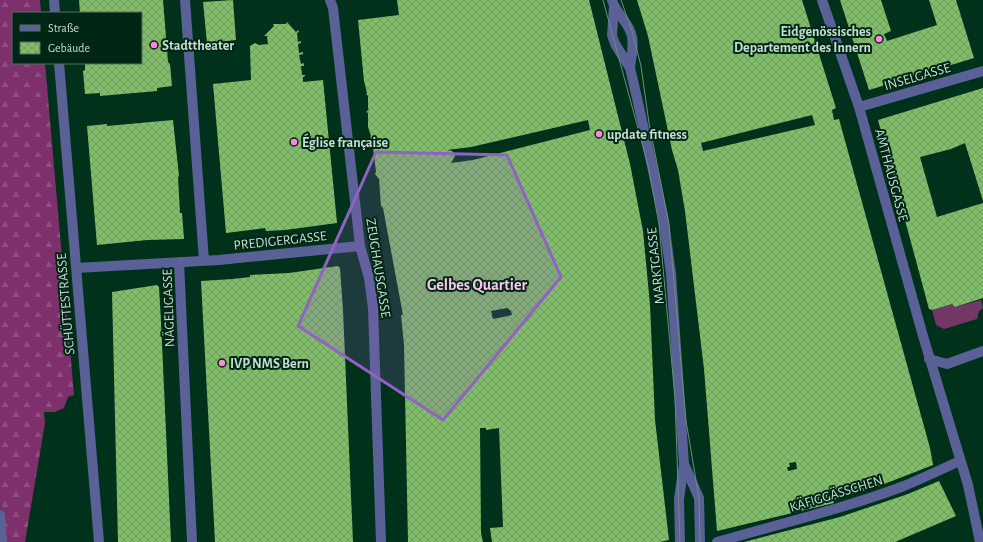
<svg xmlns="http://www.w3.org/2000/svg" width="983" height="542" font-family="'Alegreya Sans',sans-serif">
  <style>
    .grass { fill: #733765 }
    .forest { fill: url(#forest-firs) }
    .building { fill: url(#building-cross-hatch); fill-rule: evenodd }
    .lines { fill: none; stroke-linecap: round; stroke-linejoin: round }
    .minor { stroke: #5a6196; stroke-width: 10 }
    .tram { stroke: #6b8f7c; stroke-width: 1 }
    .marked { fill: #9261c4; fill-opacity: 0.2; stroke: #9261c4; stroke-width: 3; stroke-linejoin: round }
    .poi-dot { fill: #fe85e0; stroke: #022615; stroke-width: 1.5 }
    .labels { text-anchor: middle; stroke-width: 4; stroke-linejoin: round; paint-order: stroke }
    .poi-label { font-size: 14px; font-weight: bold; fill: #c6decf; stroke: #022615; text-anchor: start }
    .street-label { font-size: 14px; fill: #c6decf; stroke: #022615 }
    .quarter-label { font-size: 16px; font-weight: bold; fill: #fbc4ea; stroke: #022615 }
  </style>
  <defs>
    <pattern id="forest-firs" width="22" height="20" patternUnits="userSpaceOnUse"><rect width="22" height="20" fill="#7d306b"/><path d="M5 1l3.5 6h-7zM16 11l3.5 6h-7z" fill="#8e4e7f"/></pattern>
    <pattern id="building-cross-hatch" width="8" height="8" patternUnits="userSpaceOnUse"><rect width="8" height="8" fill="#80bc69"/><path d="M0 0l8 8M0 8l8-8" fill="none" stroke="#6f9e5e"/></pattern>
  </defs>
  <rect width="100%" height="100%" fill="#00321b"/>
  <path class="grass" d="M 981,300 L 983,308 L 979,311 L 977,319 L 944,329 L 936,325 L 932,310 L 952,304 L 955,307 Z"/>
  <path class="forest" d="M 0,0 L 40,0 L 41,13 L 13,13 L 13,63 L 45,63 L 74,395 L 68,397 L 64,408 L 55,412 L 44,412 L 45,423 L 25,542 L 2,542 L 0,503 Z"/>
  <path class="building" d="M 79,0 L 163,0 L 168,62 L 170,64 L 172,86 L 157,88 L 157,91 L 100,96 L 100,93 L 85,94 L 83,71 L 85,70 L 85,63 L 141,63 L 141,13 L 80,13 Z
    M 233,0 L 236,40 L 207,43 L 203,2 Z
    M 397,0 L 589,0 L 630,164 L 643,231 L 650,305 L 655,420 L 669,540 L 660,542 L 492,542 L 490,528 L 503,527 L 499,428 L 486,430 L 486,428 L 480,428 L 481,533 L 483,542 L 408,542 L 404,345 L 401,315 L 403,315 L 383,208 L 381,206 L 379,179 L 375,174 L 376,172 L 372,139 L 370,138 L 371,136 L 368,127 L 368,113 L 366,112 L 369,109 L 368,108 L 368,96 L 366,94 L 367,93 L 364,81 L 358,20 L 399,15 ZM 588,120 L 590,130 L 473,160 L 451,163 L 455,156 L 452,151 L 447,150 L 471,147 ZM 507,308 L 511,311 L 512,315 L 493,319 L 491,311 Z
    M 637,0 L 802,0 L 836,108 L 832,110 L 834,120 L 839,119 L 930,448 L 933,465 L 879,486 L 833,500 L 834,503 L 717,531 L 704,369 L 685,211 L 678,170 L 672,150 L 648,36 ZM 812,115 L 815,125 L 703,151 L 701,143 ZM 796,462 L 797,469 L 788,471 L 787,467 L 790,467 L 789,463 Z
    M 840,0 L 881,0 L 891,31 L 884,34 L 887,41 L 937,25 L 929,0 L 956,0 L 974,58 L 869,90 Z
    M 287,22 L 296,32 L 298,30 L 299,32 L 297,33 L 298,42 L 301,41 L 301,43 L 298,44 L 299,53 L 303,52 L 303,54 L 299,55 L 301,64 L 304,63 L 304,66 L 301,66 L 302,75 L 305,75 L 305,76 L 303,77 L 303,82 L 323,80 L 337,223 L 285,230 L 266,231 L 265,228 L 226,233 L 213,84 L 251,80 L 250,46 L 255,43 L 259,45 L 268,44 L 267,36 L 264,36 L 274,26 L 273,24 L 286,24 Z
    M 983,88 L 983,201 L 965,143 L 951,149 L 920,157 L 937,217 L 983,203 L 983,298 L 955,307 L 952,304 L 932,310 L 929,309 L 878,120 Z
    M 173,120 L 179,176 L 178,177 L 180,213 L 182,213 L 184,239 L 147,240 L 97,245 L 87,126 L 107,124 L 107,126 Z
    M 338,266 L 340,268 L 343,310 L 353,542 L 215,542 L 201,281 L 233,279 L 250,277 L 250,275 L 289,273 Z
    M 157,285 L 159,287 L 161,322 L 171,542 L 118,542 L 112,292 Z
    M 939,481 L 956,516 L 895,542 L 744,542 L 840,517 L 908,494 Z"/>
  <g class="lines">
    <path class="minor" d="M 54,0 L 55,13
      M 185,0 L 204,261
      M 330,0 L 333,8 L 360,246 L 369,278 L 373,308 L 381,542
      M 612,0 C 616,13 627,21 631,33 C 635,43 631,58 630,68
      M 822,0 L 859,107 L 923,336 L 968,485 L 980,542
      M 614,7 L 612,35 L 615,44 L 630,68 L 637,98 L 663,216 L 671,274 L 684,464 L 679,499 L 680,542
      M 59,63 L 99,542
      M 859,107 L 983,71
      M 179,262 L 192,542
      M 76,268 L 219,260 L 360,246
      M 929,359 L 947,364 L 983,351
      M 684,464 L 699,498 L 700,542
      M 0,515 L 2,542
      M 717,542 C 779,524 843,509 904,486 C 923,478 942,469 960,461"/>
    <path class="tram" d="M 603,0 L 648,165 L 659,224 L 675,398 L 680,542
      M 621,0 L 632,31 L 641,66 L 649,123 L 669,224 L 686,421 L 699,498 L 700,542"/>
  </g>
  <path class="marked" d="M 376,152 L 507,155 L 561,277 L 443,420 L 298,326 Z"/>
  <g class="poi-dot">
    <circle cx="879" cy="39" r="4"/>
    <circle cx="154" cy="45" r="4"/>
    <circle cx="599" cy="134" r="4"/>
    <circle cx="294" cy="142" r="4"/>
    <circle cx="222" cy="363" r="4"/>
  </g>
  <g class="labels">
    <g class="poi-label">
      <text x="871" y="36" text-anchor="end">Eidgenössisches<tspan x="871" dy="16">Departement des Innern</tspan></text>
      <text x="162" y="50">Stadttheater</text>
      <text x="607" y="139">update fitness</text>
      <text x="302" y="147">Église française</text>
      <text x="230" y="368">IVP NMS Bern</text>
    </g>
    <g class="street-label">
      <text transform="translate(917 76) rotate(-16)" y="5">INSELGASSE</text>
      <text transform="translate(892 175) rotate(75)" y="5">AMTHAUSGASSE</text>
      <text transform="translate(280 240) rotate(-6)" y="5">PREDIGERGASSE</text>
      <text transform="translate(655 266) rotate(-96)" y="5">MARKTGASSE</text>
      <text transform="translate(379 268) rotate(81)" y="5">ZEUGHAUSGASSE</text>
      <text transform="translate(65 304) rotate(-95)" y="5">SCHÜTTESTRASSE</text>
      <text transform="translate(168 308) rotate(-92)" y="5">NÄGELIGASSE</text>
      <text transform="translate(836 493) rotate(-17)" y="5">KÄFIGGÄSSCHEN</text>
    </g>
    <g class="quarter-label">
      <text x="477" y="290">Gelbes Quartier</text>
    </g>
  </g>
  <rect x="12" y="12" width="130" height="52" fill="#022615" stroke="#50705f"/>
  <rect x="20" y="25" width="20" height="6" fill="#5a6196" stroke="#50705f"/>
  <text x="48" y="32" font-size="12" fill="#c6decf">Straße</text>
  <rect x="20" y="42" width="20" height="12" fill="url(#building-cross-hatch)" stroke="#50705f"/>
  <text x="48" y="52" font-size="12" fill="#c6decf">Gebäude</text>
</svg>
